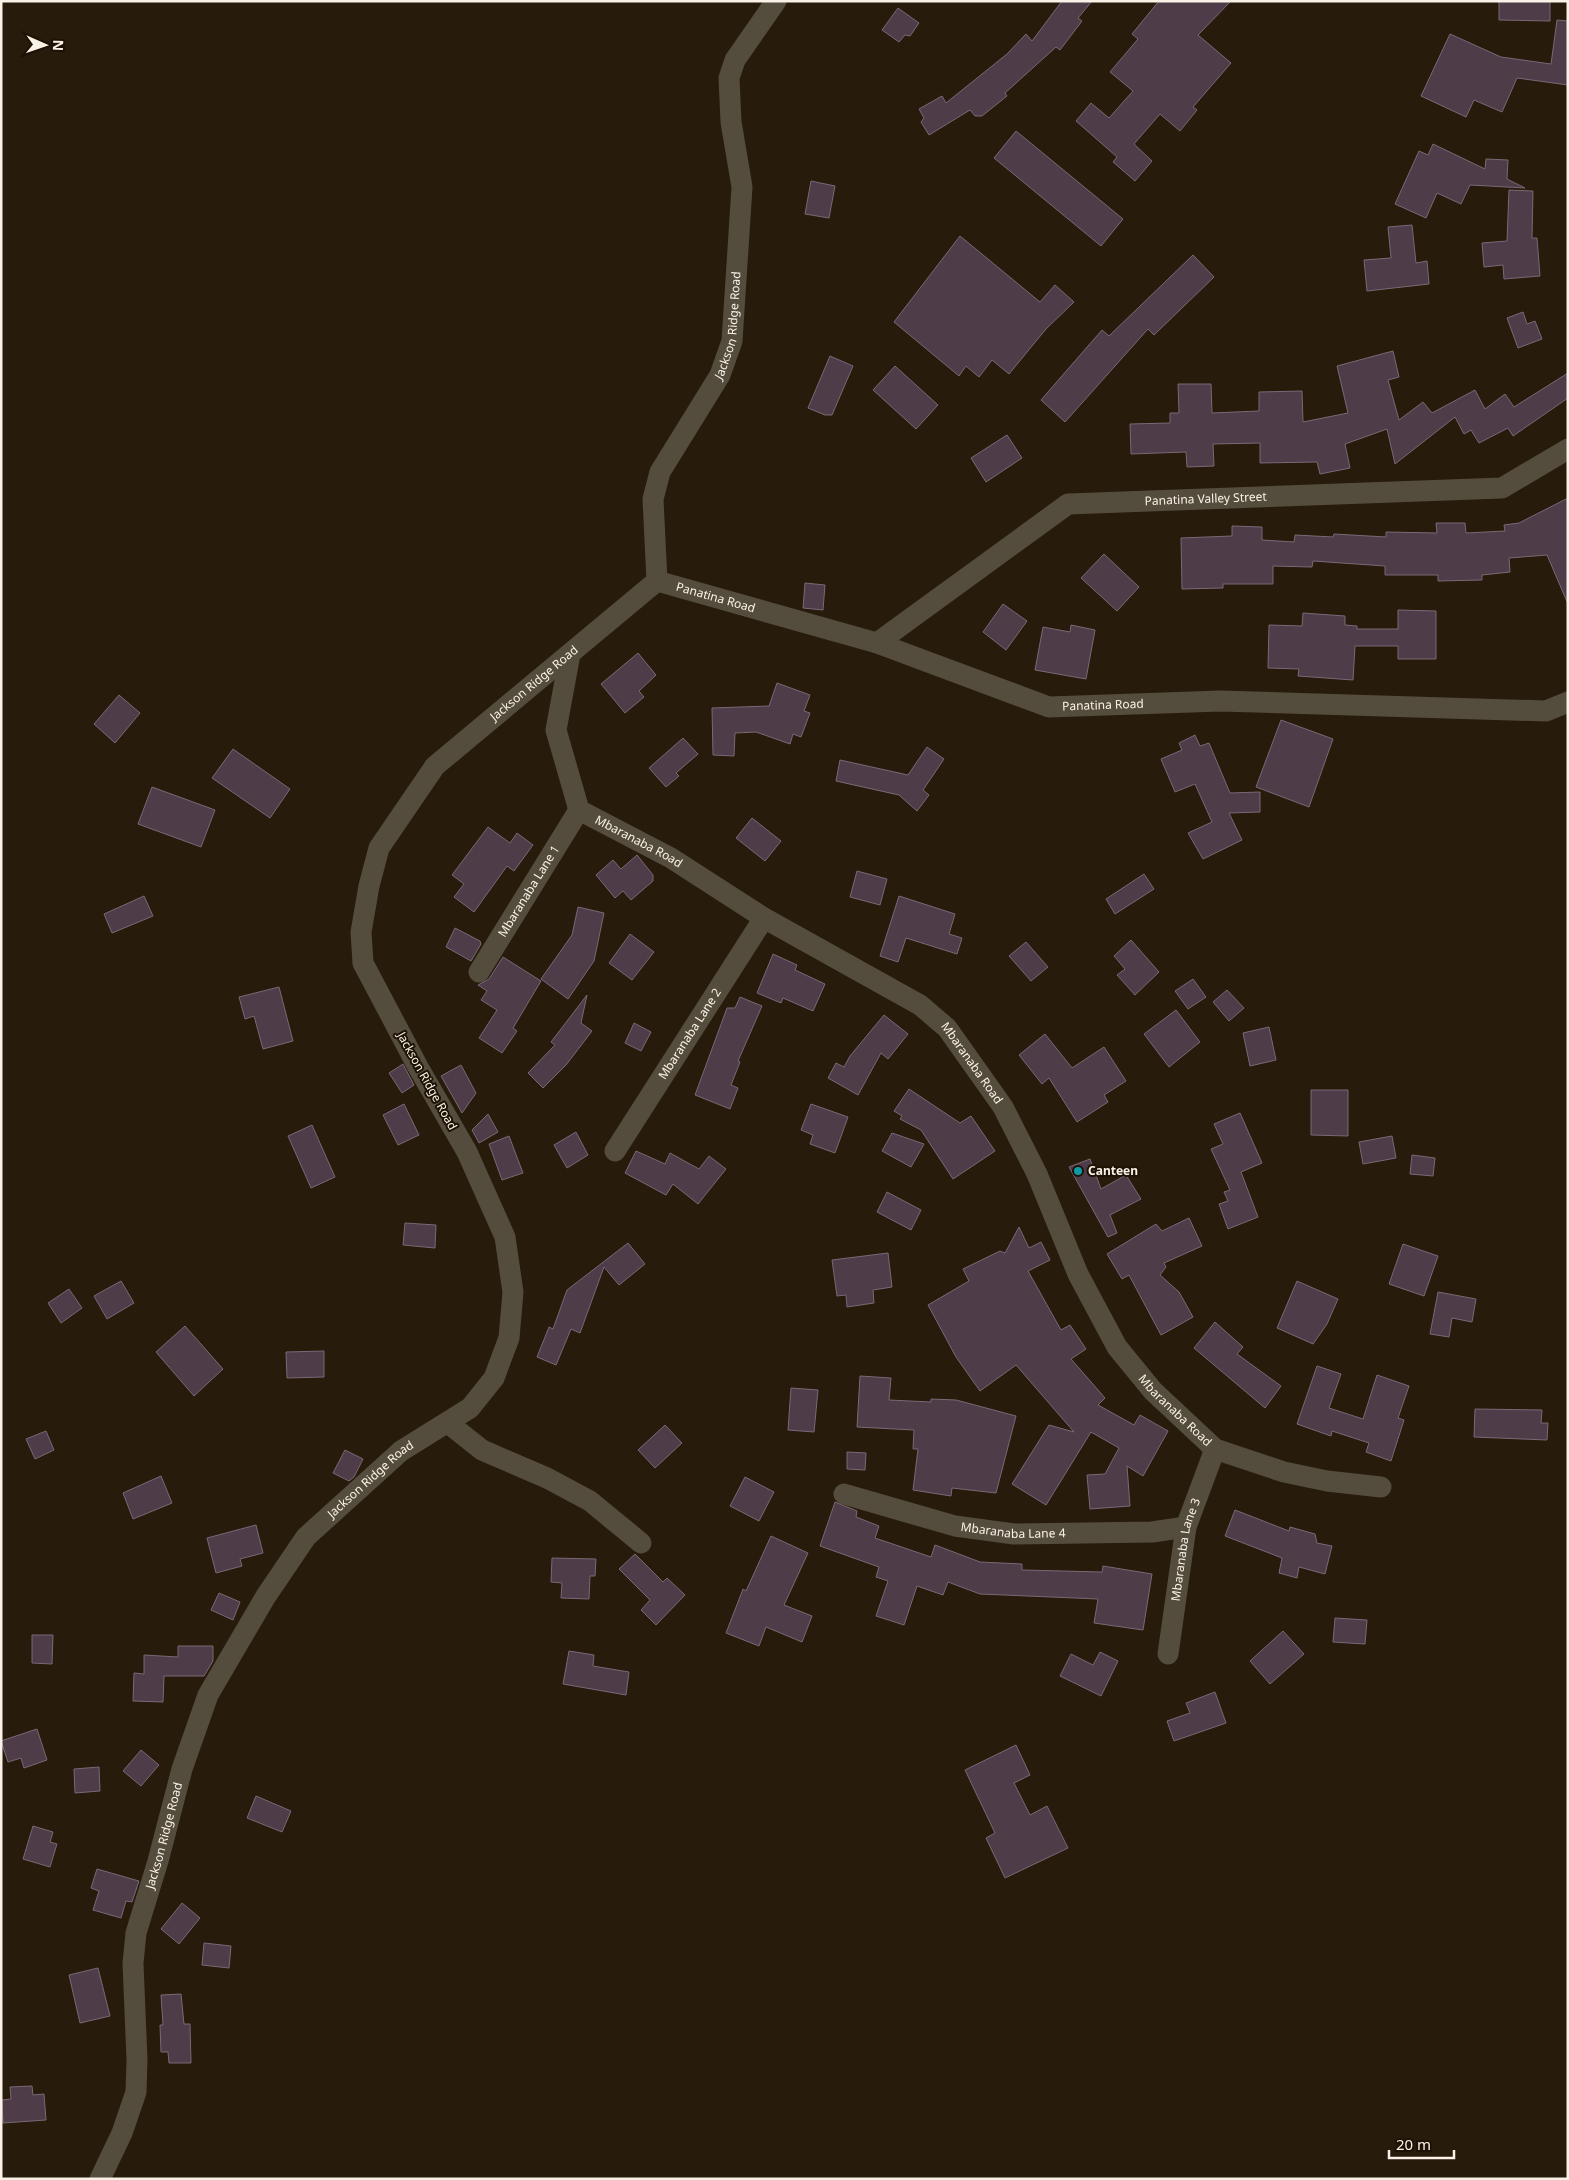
<svg xmlns="http://www.w3.org/2000/svg" width="1569" height="2180" font-family="'Noto Sans',sans-serif">
  <style>
    .building { fill: #4e3c49; stroke: #7b6876 }
    .lines { fill: none; stroke-linecap: round; stroke-linejoin: round }
    .street { stroke: #544c3c; stroke-width: 21 }
    .culture-dot { fill: #0f9aa8; stroke: #1d1204; stroke-width: 2 }
    .labels { text-anchor: middle; stroke-width: 4; stroke-linejoin: round; paint-order: stroke }
    .street-label { font-size: 12px; fill: #faf2e7; stroke: #1d1204 }
    .poi-label { font-size: 12px; font-weight: bold; fill: #faf2e7; stroke: #1d1204; text-anchor: start }
  </style>
  <rect width="100%" height="100%" fill="#271b0b"/>
  <path class="building" d="M 1062,1 L 1092,1 L 1078,18 L 1082,21 L 1060,50 L 1056,47 L 1005,93 L 1007,96 L 982,116 L 975,116 L 970,110 L 929,135 L 921,122 L 924,118 L 919,109 L 942,96 L 946,103 L 1007,54 L 1026,34 L 1032,41 Z
    M 1159,1 L 1231,1 L 1198,35 L 1231,63 L 1193,107 L 1197,110 L 1180,131 L 1160,114 L 1134,144 L 1152,161 L 1135,181 L 1113,162 L 1117,157 L 1076,121 L 1091,103 L 1109,118 L 1133,91 L 1110,72 L 1138,39 L 1132,34 Z
    M 1499,1 L 1550,1 L 1550,21 L 1499,20 Z
    M 898,8 L 919,23 L 910,36 L 905,35 L 899,42 L 882,30 Z
    M 1557,20 L 1568,21 L 1568,85 L 1517,78 L 1502,112 L 1474,100 L 1466,117 L 1421,96 L 1450,34 L 1501,57 L 1551,64 Z
    M 1016,131 L 1123,219 L 1101,246 L 994,158 Z
    M 1433,144 L 1485,169 L 1486,159 L 1508,160 L 1507,179 L 1525,188 L 1470,185 L 1461,204 L 1437,193 L 1426,218 L 1395,204 L 1419,151 L 1428,155 Z
    M 811,181 L 835,186 L 829,218 L 805,214 Z
    M 1509,190 L 1533,191 L 1532,238 L 1537,238 L 1540,276 L 1504,279 L 1503,265 L 1484,267 L 1482,243 L 1507,241 Z
    M 1412,225 L 1416,263 L 1427,261 L 1429,284 L 1367,291 L 1364,260 L 1391,258 L 1388,227 Z
    M 960,236 L 1040,302 L 1055,285 L 1074,302 L 1046,329 L 1009,374 L 992,360 L 979,377 L 966,366 L 959,376 L 894,322 Z
    M 1193,255 L 1214,277 L 1154,335 L 1148,329 L 1065,422 L 1041,400 L 1102,330 L 1109,336 Z
    M 1523,312 L 1527,324 L 1535,321 L 1542,339 L 1518,348 L 1507,318 Z
    M 1393,351 L 1399,377 L 1388,380 L 1399,420 L 1423,402 L 1432,413 L 1475,390 L 1485,409 L 1505,394 L 1514,407 L 1568,373 L 1568,398 L 1513,436 L 1508,428 L 1479,443 L 1471,430 L 1464,434 L 1455,417 L 1395,464 L 1387,429 L 1345,444 L 1350,468 L 1320,474 L 1317,462 L 1260,463 L 1260,443 L 1213,444 L 1214,466 L 1187,467 L 1186,452 L 1131,454 L 1130,424 L 1170,423 L 1170,413 L 1179,413 L 1178,384 L 1211,384 L 1212,413 L 1259,411 L 1259,392 L 1302,391 L 1303,422 L 1348,413 L 1337,366 Z
    M 830,356 L 853,366 L 832,415 L 825,415 L 808,408 Z
    M 895,366 L 938,405 L 916,429 L 873,390 Z
    M 1007,435 L 1022,458 L 986,482 L 971,458 Z
    M 1568,498 L 1568,604 L 1547,555 L 1509,558 L 1510,572 L 1482,575 L 1482,580 L 1438,581 L 1438,575 L 1385,575 L 1385,566 L 1313,561 L 1312,567 L 1273,566 L 1273,584 L 1223,584 L 1223,588 L 1182,589 L 1181,538 L 1232,536 L 1232,526 L 1262,527 L 1262,540 L 1294,542 L 1295,535 L 1333,537 L 1334,534 L 1386,537 L 1386,532 L 1437,533 L 1436,523 L 1465,523 L 1466,533 L 1505,531 L 1504,525 L 1519,523 Z
    M 1104,554 L 1139,587 L 1117,611 L 1081,578 Z
    M 805,583 L 825,585 L 823,610 L 803,608 Z
    M 1003,604 L 1027,621 L 1006,650 L 983,632 Z
    M 1398,610 L 1436,611 L 1436,659 L 1398,659 L 1398,646 L 1355,646 L 1353,680 L 1298,676 L 1299,669 L 1268,668 L 1269,625 L 1302,626 L 1303,613 L 1345,616 L 1345,625 L 1357,626 L 1357,629 L 1398,629 Z
    M 1071,625 L 1095,630 L 1086,679 L 1035,670 L 1043,627 L 1070,632 Z
    M 638,653 L 656,675 L 639,691 L 644,697 L 625,713 L 601,684 Z
    M 777,683 L 810,695 L 804,711 L 810,713 L 801,737 L 793,734 L 790,744 L 756,732 L 735,733 L 734,756 L 713,755 L 712,708 L 769,706 Z
    M 119,695 L 140,713 L 115,743 L 94,724 Z
    M 1281,720 L 1333,739 L 1309,807 L 1256,787 Z
    M 1195,735 L 1200,746 L 1209,743 L 1230,793 L 1260,792 L 1260,812 L 1229,813 L 1242,840 L 1203,859 L 1188,833 L 1212,822 L 1195,784 L 1175,792 L 1161,759 L 1182,750 L 1179,743 Z
    M 683,738 L 698,754 L 676,773 L 679,776 L 666,787 L 649,768 Z
    M 927,747 L 944,759 L 923,790 L 929,795 L 917,811 L 899,795 L 836,781 L 840,760 L 908,775 Z
    M 233,749 L 290,789 L 270,818 L 212,778 Z
    M 152,787 L 215,810 L 201,847 L 138,824 Z
    M 752,818 L 781,841 L 765,861 L 736,838 Z
    M 488,827 L 510,843 L 517,833 L 533,845 L 514,871 L 507,866 L 474,912 L 454,897 L 464,884 L 452,875 Z
    M 637,855 L 653,875 L 653,881 L 631,900 L 623,891 L 615,898 L 596,875 L 613,860 L 621,869 Z
    M 857,871 L 887,879 L 880,905 L 850,897 Z
    M 1144,874 L 1154,889 L 1115,914 L 1106,899 Z
    M 144,896 L 153,916 L 112,933 L 104,914 Z
    M 899,896 L 955,914 L 949,934 L 962,938 L 957,954 L 906,938 L 898,962 L 880,956 Z
    M 578,907 L 604,913 L 594,961 L 568,999 L 541,979 L 572,935 Z
    M 455,928 L 480,941 L 481,944 L 471,961 L 446,947 Z
    M 630,934 L 654,952 L 632,980 L 609,963 Z
    M 1131,940 L 1159,972 L 1135,995 L 1117,975 L 1125,969 L 1114,956 Z
    M 1026,942 L 1048,967 L 1031,981 L 1009,956 Z
    M 773,954 L 797,965 L 795,970 L 825,984 L 813,1011 L 783,998 L 781,1003 L 757,993 Z
    M 503,957 L 541,981 L 513,1028 L 517,1031 L 502,1053 L 479,1038 L 497,1010 L 481,1000 L 487,991 L 478,985 L 489,979 Z
    M 1193,979 L 1206,997 L 1188,1009 L 1175,991 Z
    M 279,987 L 293,1041 L 263,1049 L 254,1016 L 245,1019 L 239,997 Z
    M 1227,990 L 1244,1008 L 1229,1021 L 1213,1002 Z
    M 587,995 L 581,1023 L 592,1031 L 566,1065 L 543,1088 L 528,1073 L 555,1045 L 551,1042 Z
    M 740,997 L 762,1006 L 738,1061 L 740,1062 L 731,1085 L 738,1088 L 730,1109 L 695,1095 L 727,1008 L 735,1008 Z
    M 1176,1010 L 1200,1042 L 1169,1067 L 1144,1034 Z
    M 884,1015 L 908,1034 L 888,1059 L 881,1053 L 858,1095 L 828,1078 L 836,1063 L 844,1067 L 850,1056 Z
    M 634,1023 L 651,1032 L 641,1051 L 625,1043 Z
    M 1269,1027 L 1276,1060 L 1250,1066 L 1243,1033 Z
    M 1045,1034 L 1072,1068 L 1104,1047 L 1126,1081 L 1104,1095 L 1108,1102 L 1077,1122 L 1049,1078 L 1042,1084 L 1019,1055 Z
    M 403,1064 L 414,1085 L 402,1093 L 389,1073 Z
    M 461,1065 L 476,1093 L 462,1113 L 441,1076 Z
    M 909,1089 L 960,1123 L 971,1116 L 995,1151 L 953,1179 L 921,1130 L 900,1119 L 902,1116 L 894,1111 Z
    M 1311,1090 L 1348,1090 L 1348,1136 L 1311,1135 Z
    M 404,1104 L 419,1135 L 398,1145 L 383,1115 Z
    M 811,1104 L 848,1117 L 835,1153 L 810,1144 L 813,1135 L 801,1130 Z
    M 1240,1113 L 1262,1163 L 1241,1172 L 1258,1217 L 1228,1229 L 1219,1204 L 1228,1201 L 1224,1192 L 1230,1190 L 1211,1149 L 1223,1144 L 1214,1124 Z
    M 488,1114 L 498,1132 L 479,1143 L 472,1130 Z
    M 312,1125 L 335,1177 L 311,1188 L 288,1136 Z
    M 576,1132 L 588,1155 L 567,1168 L 554,1145 Z
    M 892,1133 L 924,1144 L 911,1167 L 882,1151 Z
    M 509,1136 L 523,1173 L 502,1180 L 489,1144 Z
    M 1392,1136 L 1396,1158 L 1363,1164 L 1359,1142 Z
    M 636,1151 L 665,1164 L 670,1153 L 699,1169 L 709,1156 L 726,1169 L 698,1204 L 673,1184 L 666,1195 L 625,1173 Z
    M 1412,1155 L 1435,1158 L 1433,1176 L 1410,1174 Z
    M 1090,1159 L 1101,1189 L 1126,1175 L 1141,1199 L 1110,1215 L 1117,1233 L 1108,1237 L 1069,1167 Z
    M 887,1192 L 921,1210 L 911,1230 L 877,1212 Z
    M 1189,1218 L 1202,1246 L 1164,1263 L 1166,1267 L 1160,1275 L 1179,1292 L 1193,1317 L 1161,1335 L 1129,1275 L 1122,1279 L 1107,1254 L 1156,1224 L 1162,1231 Z
    M 405,1223 L 436,1225 L 435,1248 L 403,1245 Z
    M 1019,1227 L 1029,1248 L 1041,1242 L 1050,1260 L 1028,1271 L 1061,1330 L 1070,1325 L 1086,1349 L 1071,1359 L 1105,1398 L 1098,1405 L 1134,1425 L 1140,1415 L 1168,1431 L 1143,1476 L 1127,1466 L 1130,1506 L 1090,1509 L 1087,1475 L 1105,1474 L 1119,1448 L 1091,1432 L 1046,1505 L 1012,1484 L 1049,1425 L 1074,1432 L 1016,1365 L 980,1391 L 956,1357 L 928,1305 L 969,1281 L 963,1269 L 1000,1251 L 1005,1253 Z
    M 628,1243 L 645,1264 L 619,1285 L 604,1267 L 580,1333 L 571,1329 L 556,1365 L 537,1357 L 549,1327 L 553,1329 L 567,1290 Z
    M 1403,1244 L 1438,1256 L 1424,1296 L 1389,1284 Z
    M 888,1253 L 892,1287 L 873,1290 L 874,1303 L 847,1307 L 846,1295 L 837,1296 L 832,1260 Z
    M 121,1281 L 134,1303 L 107,1319 L 94,1296 Z
    M 1297,1281 L 1338,1299 L 1327,1324 L 1313,1344 L 1277,1328 Z
    M 69,1289 L 82,1308 L 61,1323 L 48,1303 Z
    M 1438,1292 L 1476,1299 L 1472,1322 L 1452,1318 L 1449,1337 L 1430,1334 Z
    M 1215,1322 L 1243,1347 L 1237,1354 L 1281,1386 L 1265,1408 L 1194,1348 Z
    M 185,1326 L 223,1369 L 194,1396 L 156,1352 Z
    M 324,1351 L 324,1377 L 287,1378 L 286,1352 Z
    M 1317,1366 L 1341,1374 L 1329,1408 L 1363,1419 L 1377,1375 L 1409,1386 L 1398,1418 L 1404,1420 L 1391,1461 L 1366,1452 L 1369,1443 L 1332,1431 L 1331,1436 L 1297,1424 Z
    M 860,1376 L 891,1378 L 889,1400 L 931,1402 L 931,1399 L 956,1400 L 1016,1416 L 996,1493 L 952,1488 L 951,1496 L 913,1490 L 918,1449 L 913,1449 L 914,1430 L 857,1427 Z
    M 791,1388 L 818,1390 L 814,1432 L 788,1430 Z
    M 1475,1409 L 1542,1410 L 1541,1423 L 1548,1423 L 1547,1440 L 1474,1437 Z
    M 665,1425 L 682,1443 L 655,1468 L 638,1450 Z
    M 46,1431 L 54,1450 L 35,1459 L 26,1439 Z
    M 345,1450 L 363,1459 L 354,1477 L 349,1481 L 333,1473 Z
    M 847,1452 L 866,1453 L 865,1470 L 847,1469 Z
    M 161,1476 L 172,1503 L 133,1519 L 123,1493 Z
    M 745,1477 L 774,1492 L 759,1521 L 730,1506 Z
    M 835,1502 L 857,1511 L 856,1517 L 879,1526 L 875,1538 L 931,1557 L 935,1545 L 980,1562 L 1022,1564 L 1022,1570 L 1102,1572 L 1103,1566 L 1152,1574 L 1143,1630 L 1094,1623 L 1098,1599 L 980,1594 L 948,1582 L 943,1595 L 917,1586 L 904,1625 L 876,1616 L 888,1581 L 876,1577 L 879,1567 L 820,1546 Z
    M 1235,1510 L 1289,1531 L 1290,1527 L 1315,1534 L 1317,1543 L 1332,1546 L 1325,1574 L 1299,1567 L 1297,1578 L 1279,1573 L 1282,1558 L 1225,1536 Z
    M 256,1525 L 263,1553 L 240,1559 L 242,1566 L 216,1573 L 207,1538 Z
    M 771,1536 L 808,1553 L 784,1605 L 812,1616 L 802,1642 L 766,1627 L 759,1646 L 726,1633 L 743,1589 L 746,1591 Z
    M 635,1554 L 663,1582 L 667,1578 L 685,1595 L 656,1625 L 641,1610 L 650,1600 L 619,1569 Z
    M 552,1558 L 596,1559 L 595,1576 L 590,1576 L 589,1599 L 561,1598 L 562,1583 L 551,1582 Z
    M 219,1593 L 240,1602 L 233,1620 L 211,1610 Z
    M 1335,1618 L 1367,1620 L 1365,1644 L 1333,1642 Z
    M 1283,1631 L 1304,1654 L 1270,1684 L 1250,1661 Z
    M 32,1635 L 53,1635 L 52,1664 L 32,1663 Z
    M 178,1646 L 213,1646 L 213,1661 L 204,1676 L 164,1676 L 163,1702 L 133,1701 L 134,1673 L 144,1674 L 144,1655 L 178,1657 Z
    M 569,1651 L 594,1655 L 593,1666 L 629,1672 L 626,1695 L 563,1684 Z
    M 1100,1652 L 1118,1661 L 1101,1696 L 1060,1676 L 1071,1654 L 1093,1665 Z
    M 1215,1692 L 1226,1723 L 1174,1741 L 1167,1721 L 1190,1713 L 1186,1703 Z
    M 37,1729 L 47,1760 L 24,1768 L 21,1758 L 8,1762 L 1,1741 Z
    M 1016,1745 L 1030,1775 L 1014,1783 L 1030,1815 L 1047,1806 L 1068,1848 L 1005,1878 L 986,1838 L 995,1833 L 965,1770 Z
    M 141,1750 L 159,1765 L 141,1786 L 123,1771 Z
    M 99,1767 L 100,1791 L 75,1793 L 74,1769 Z
    M 256,1796 L 291,1811 L 282,1832 L 247,1818 Z
    M 33,1826 L 53,1832 L 50,1842 L 57,1844 L 50,1867 L 23,1859 Z
    M 97,1869 L 139,1881 L 132,1902 L 126,1901 L 121,1918 L 93,1910 L 99,1891 L 91,1888 Z
    M 182,1903 L 200,1918 L 179,1944 L 161,1929 Z
    M 204,1943 L 231,1946 L 229,1968 L 202,1965 Z
    M 98,1968 L 110,2016 L 80,2023 L 69,1975 Z
    M 181,1994 L 184,2024 L 190,2024 L 191,2063 L 169,2063 L 168,2052 L 161,2052 L 160,2025 L 163,2025 L 161,1995 Z
    M 32,2086 L 33,2095 L 44,2094 L 46,2120 L 3,2123 L 2,2100 L 11,2099 L 10,2087 Z"/>
  <g class="lines">
    <g class="street">
      <path id="s1" d="M 657,581 L 877,643 L 1049,707 L 1220,701 L 1546,711 L 1568,702"/>
      <path id="s2" d="M 657,581 L 653,499 L 660,472 L 720,375 L 732,341 L 742,187 L 731,122 L 729,78 L 735,60 L 776,1"/>
      <path id="s3" d="M 877,643 L 1068,504 L 1502,488 L 1568,449"/>
      <path id="s4" d="M 570,654 L 556,730 L 579,810 L 671,858 L 764,918 L 920,1005 L 947,1028 L 1003,1107 L 1037,1174 L 1078,1274 L 1117,1347 L 1153,1391 L 1215,1449 L 1284,1472 L 1327,1481 L 1381,1487"/>
      <path id="s5" d="M 479,972 L 579,810"/>
      <path id="s6" d="M 615,1151 L 764,918"/>
      <path d="M 448,1423 L 482,1450 L 547,1478 L 590,1501 L 641,1543"/>
      <path id="s7" d="M 844,1494 L 955,1526 L 1014,1534 L 1152,1532 L 1186,1527"/>
      <path id="s8" d="M 1168,1654 L 1186,1527 L 1215,1449"/>
      <path id="s9" d="M 100,2179 L 122,2133 L 136,2092 L 137,2060 L 133,1963 L 136,1933 L 158,1861 L 182,1769 L 208,1695 L 266,1596 L 306,1537 L 401,1451 L 470,1408 L 494,1378 L 509,1338 L 513,1292 L 505,1237 L 467,1152 L 418,1067 L 363,963 L 361,932 L 369,886 L 379,848 L 435,766 L 657,581"/>
    </g>
  </g>
  <circle class="culture-dot" cx="1078" cy="1171" r="5"/>
  <g class="labels">
    <g class="street-label">
      <text dy="4" stroke="none"><textPath href="#s2" startOffset="275">Jackson Ridge Road</textPath></text>
      <text dy="4" stroke="none"><textPath href="#s3" startOffset="374">Panatina Valley Street</textPath></text>
      <text dy="4" stroke="none"><textPath href="#s1" startOffset="61">Panatina Road</textPath></text>
      <text dy="4" stroke="none"><textPath href="#s9" startOffset="1735">Jackson Ridge Road</textPath></text>
      <text dy="4" stroke="none"><textPath href="#s1" startOffset="466">Panatina Road</textPath></text>
      <text dy="4" stroke="none"><textPath href="#s4" startOffset="228">Mbaranaba Road</textPath></text>
      <text dy="4" stroke="none"><textPath href="#s5" startOffset="95">Mbaranaba Lane 1</textPath></text>
      <text dy="4" stroke="none"><textPath href="#s6" startOffset="139">Mbaranaba Lane 2</textPath></text>
      <text dy="4" stroke="none"><textPath href="#s4" startOffset="632">Mbaranaba Road</textPath></text>
      <text transform="translate(427 1081) rotate(61)" y="4">Jackson Ridge Road</text>
      <text dy="4" stroke="none"><textPath href="#s4" startOffset="1038">Mbaranaba Road</textPath></text>
      <text dy="4" stroke="none"><textPath href="#s9" startOffset="775">Jackson Ridge Road</textPath></text>
      <text dy="4" stroke="none"><textPath href="#s7" startOffset="174">Mbaranaba Lane 4</textPath></text>
      <text dy="4" stroke="none"><textPath href="#s8" startOffset="106">Mbaranaba Lane 3</textPath></text>
      <text dy="4" stroke="none"><textPath href="#s9" startOffset="355">Jackson Ridge Road</textPath></text>
    </g>
    <g class="poi-label">
      <text x="1088" y="1175">Canteen</text>
    </g>
  </g>
  <rect width="1569" height="2180" fill="none" stroke="#faf2e7" stroke-width="5"/>
  <g transform="translate(45 45) rotate(92)" stroke="#1d1204" stroke-width="4" paint-order="stroke">
  <path d="M0-4L9 19L0 12L-9 19Z" fill="#faf2e7"/>
  <text y="-8" font-size="14" font-weight="bold" text-anchor="middle" fill="#faf2e7">N</text>
  </g>
  <path d="M1389 2150v8h65v-8" fill="none" stroke="#faf2e7" stroke-width="2.5"/>
  <text x="1396" y="2150" font-size="15" fill="#faf2e7" stroke="#1d1204" stroke-width="4" paint-order="stroke">20 m</text>
</svg>
